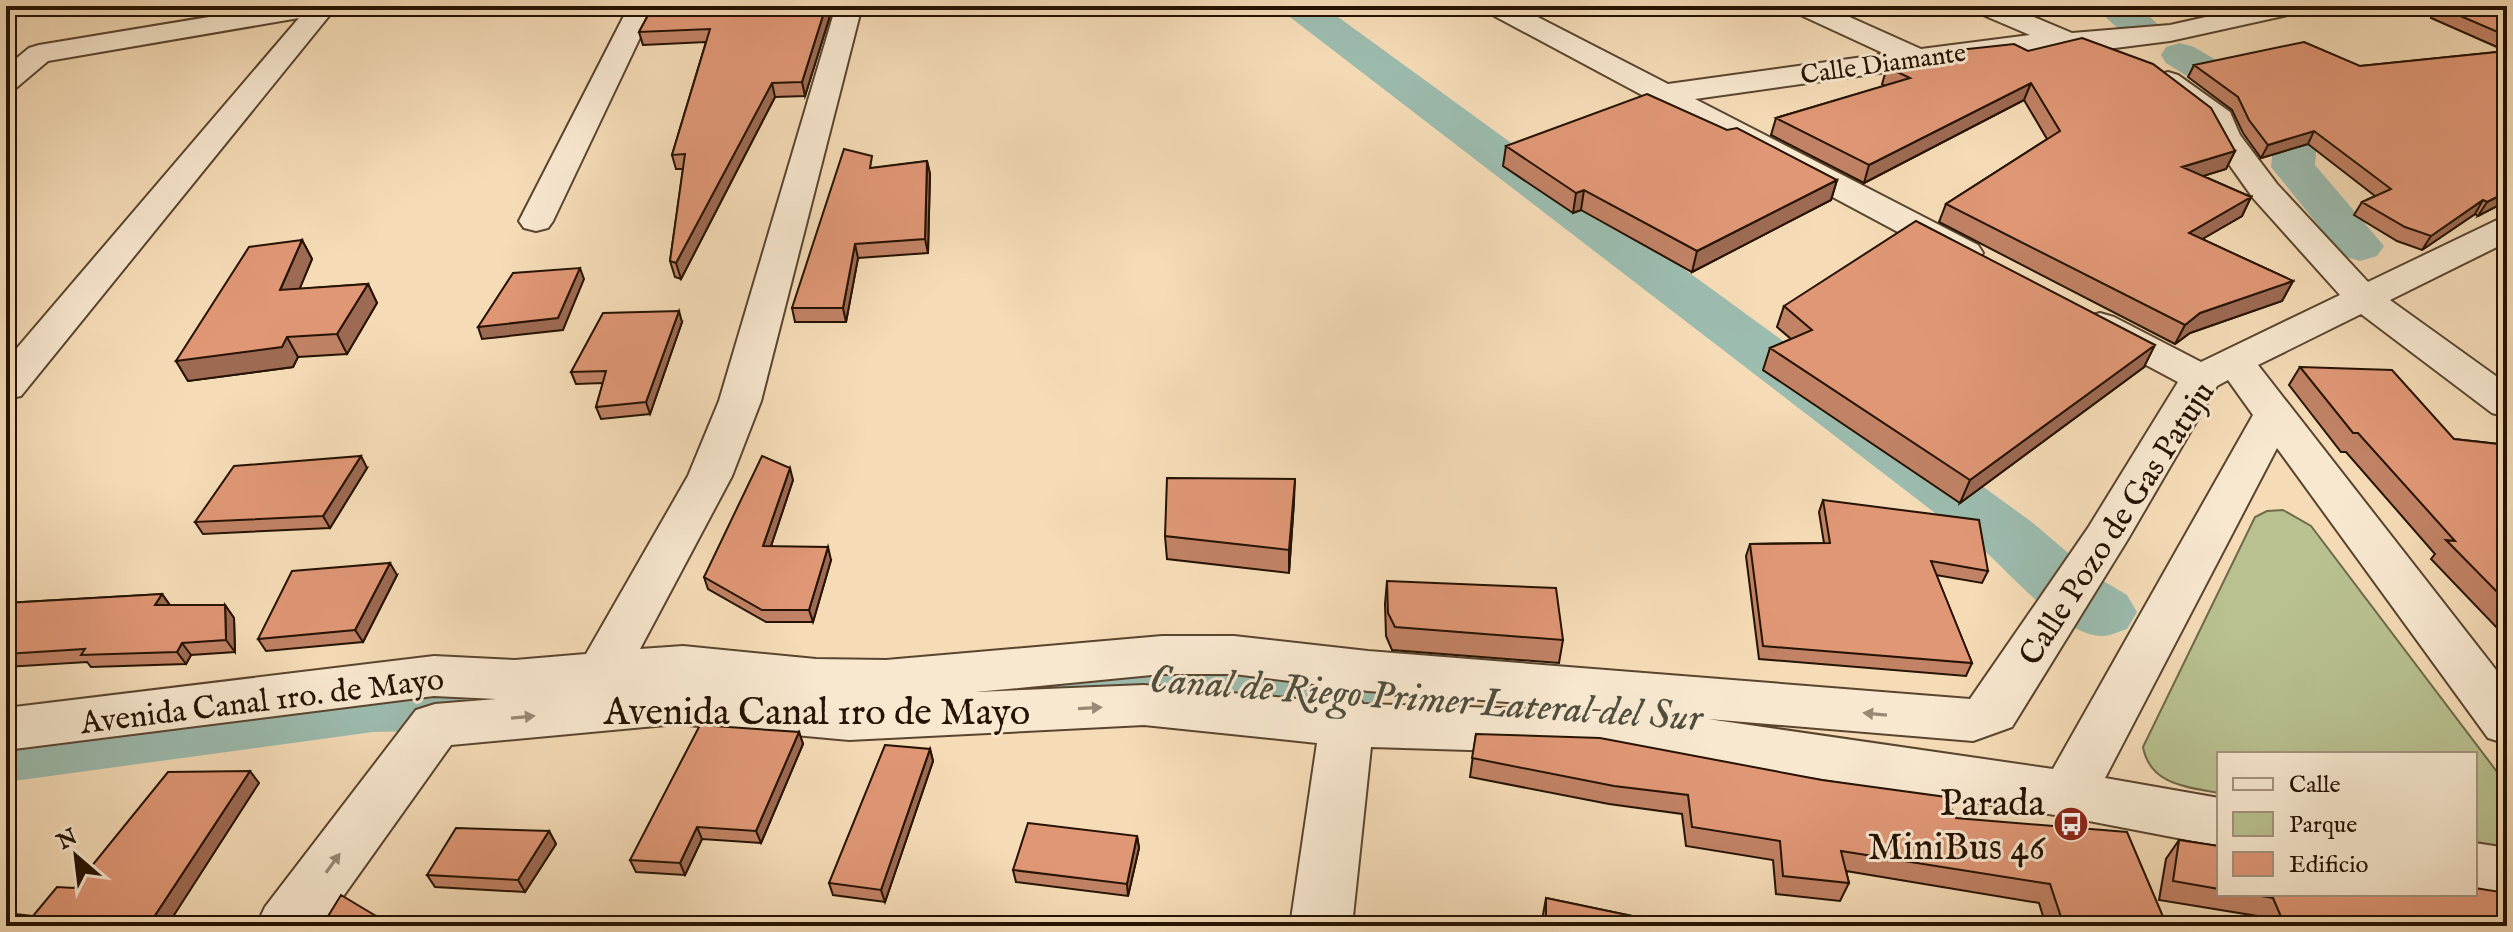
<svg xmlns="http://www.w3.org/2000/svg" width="2513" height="932" font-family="'IM FELL English',serif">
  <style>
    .green { fill: #b9c190; stroke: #6f6a48; stroke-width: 2 }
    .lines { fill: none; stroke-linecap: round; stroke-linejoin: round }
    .canal { fill: #9cbcaf; fill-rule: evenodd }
    .minor-casing { stroke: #59442e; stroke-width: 4 }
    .minor { fill: #f8e8d0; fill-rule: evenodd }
    .wall { fill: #c18265; stroke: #251201; stroke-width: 2 }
    .shaded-wall { fill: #9d6a53; stroke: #251201; stroke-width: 2 }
    .building { fill: #e09776; stroke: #251201; stroke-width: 2 }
    .oneway { fill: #998873 }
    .labels { text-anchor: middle; stroke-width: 6; stroke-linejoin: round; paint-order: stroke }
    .far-street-label { font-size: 26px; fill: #251201; stroke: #f8e8d0 }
    .street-label { font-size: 32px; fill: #251201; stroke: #f8e8d0 }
    .near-street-label { font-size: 38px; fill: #251201; stroke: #f8e8d0 }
    .near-poi-label { font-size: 38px; fill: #251201; stroke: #f8e8d0; text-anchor: end }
    .near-water-label { font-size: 40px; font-style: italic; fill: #4f4e3e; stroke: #f8e8d0 }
  </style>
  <rect width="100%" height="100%" fill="#f5dcb7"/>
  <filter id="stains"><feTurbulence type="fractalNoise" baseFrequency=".0025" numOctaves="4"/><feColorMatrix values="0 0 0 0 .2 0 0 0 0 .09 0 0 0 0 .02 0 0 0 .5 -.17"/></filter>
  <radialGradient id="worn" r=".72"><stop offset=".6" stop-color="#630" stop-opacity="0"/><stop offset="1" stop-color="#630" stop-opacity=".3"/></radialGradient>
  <path class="green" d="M 2283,510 L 2311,526 L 2507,785 L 2507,852 L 2475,846 L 2475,754 L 2219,754 L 2219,793 C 2187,787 2150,785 2143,747 L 2255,517 L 2267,511 Z"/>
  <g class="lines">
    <path class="canal" d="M 1281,6 L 1323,6 L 2033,523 L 2095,576 L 2127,595 L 2137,612 L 2127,629 C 2120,631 2110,636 2103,636 C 2064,636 2014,578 1987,553 L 1286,14 Z
      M 2097,6 L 2138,6 L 2163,29 L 2157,37 C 2133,43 2111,26 2097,6 Z
      M 2180,43 L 2194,47 L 2312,117 L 2318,126 L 2315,165 L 2384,246 L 2377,256 L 2360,261 L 2343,256 L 2271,167 L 2275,131 L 2166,63 L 2161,55 L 2166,47 Z
      M 1173,647 L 1350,657 L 1375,665 L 1386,684 L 1375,703 L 1350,711 L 1173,701 L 1054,710 L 1029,702 L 1018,683 L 1029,664 L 1054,656 Z
      M 525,673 L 550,681 L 561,701 L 550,721 L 525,729 L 373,732 L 6,782 L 6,722 L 373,676 Z"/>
    <defs>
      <path id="minor" d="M 275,6 L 337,6 L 21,396 L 6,399 L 6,361 L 299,18 L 48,61 L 16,88 L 6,91 L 6,67 L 29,48 L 39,45 Z
        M 629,6 L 655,6 L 553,221 L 548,228 L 536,231 L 524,228 L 519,221 Z
        M 836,6 L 862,6 L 761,401 L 732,476 L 640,649 L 683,646 L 816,659 L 886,660 L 1162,636 L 1234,636 L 1368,651 L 1970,699 L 2088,528 L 2178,382 L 2086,333 L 2081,325 L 2086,317 L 2100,313 L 2114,317 L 2201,362 L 2340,295 L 2253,198 L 2209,136 L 2205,123 L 2158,87 L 2153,81 L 2158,75 L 2168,72 L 2178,75 L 2230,112 L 2240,135 L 2277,184 L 2368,282 L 2495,221 L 2507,217 L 2507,242 L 2390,300 L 2507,384 L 2507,417 L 2492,413 L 2361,314 L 2258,365 L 2507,684 L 2507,744 L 2488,738 L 2277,448 L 2105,778 L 2219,798 L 2219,846 L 2068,817 L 1672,756 L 1371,747 L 1352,926 L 1290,926 L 1317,743 L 1144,725 L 849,740 L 677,724 L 451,745 L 322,926 L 256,926 L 265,907 L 416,710 L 435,704 L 496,699 L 434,696 L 6,750 L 6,708 L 434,656 L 515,660 L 586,654 L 688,476 L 719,401 ZM 2228,380 L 2253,415 L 2053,769 L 1708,719 L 1973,741 L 2012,727 L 2128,539 L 2217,386 ZM 1162,674 L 1234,674 L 1321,685 L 1315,687 L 1308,700 L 1144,685 L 976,692 ZM 1354,689 L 1368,691 L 1631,712 L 1363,704 Z
        M 1483,6 L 1516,6 L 1668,84 L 1885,54 L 1794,12 L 1790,6 L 1825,6 L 1921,49 L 2030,35 L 1976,12 L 1972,6 L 2008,6 L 2072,33 L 2170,25 L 2255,6 L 2305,6 L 2301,12 L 2170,41 L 2115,48 L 2035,51 L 1695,99 L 1978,245 L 1983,253 L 1978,261 L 1965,264 L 1952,261 L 1487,12 Z
        M 2475,843 L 2507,848 L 2507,900 L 2475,893 Z"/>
    </defs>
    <use href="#minor" class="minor-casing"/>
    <use href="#minor" class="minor"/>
  </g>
  <path class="wall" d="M 653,6 L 833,6 L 805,96 L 775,97 L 681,279 L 675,277 L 670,261 L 683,169 L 676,169 L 672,155 L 706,42 L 643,45 L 639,32 Z
    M 2437,6 L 2507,6 L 2507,201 L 2478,216 L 2475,214 L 2422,250 L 2397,241 L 2354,215 L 2362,202 L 2375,196 L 2308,144 L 2261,158 L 2243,133 L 2232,110 L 2188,77 L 2194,65 L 2360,66 L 2506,51 L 2431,18 Z
    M 1968,49 L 2235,151 L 2226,169 L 2203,176 L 2251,197 L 2242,216 L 2202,239 L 2293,281 L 2282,301 L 2190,333 L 2175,344 L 1939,222 L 1946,204 L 2047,139 L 2024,100 L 1864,183 L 1771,135 L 1776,118 L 1885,86 L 1882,84 L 1887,67 Z
    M 1506,146 L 1837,180 L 1831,200 L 1692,272 L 1581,210 L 1573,213 L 1503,166 Z
    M 927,161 L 930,174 L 928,253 L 858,258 L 846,322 L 795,322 L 792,308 L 875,168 Z
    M 302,240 L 312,259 L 299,289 L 368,284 L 377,303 L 347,354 L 298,357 L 293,367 L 188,381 L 176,361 Z
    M 1784,306 L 2144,367 L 1960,503 L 1763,370 L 1770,348 L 1791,339 L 1777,327 Z
    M 682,322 L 650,414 L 601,419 L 596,407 L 603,383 L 576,384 L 571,372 Z
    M 2300,367 L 2454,439 L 2507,445 L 2507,645 L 2498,636 L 2501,632 L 2431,559 L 2435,554 L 2346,452 L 2341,452 L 2289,385 Z
    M 367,468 L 330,528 L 203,534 L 195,522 Z
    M 793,480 L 771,546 L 831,560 L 813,622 L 766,622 L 708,589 L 704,577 Z
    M 1823,500 L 1988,571 L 1982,583 L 1936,575 L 1972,663 L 1966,676 L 1759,659 L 1746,556 L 1750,544 L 1824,543 L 1819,512 Z
    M 1294,501 L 1289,573 L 1167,559 L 1165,536 Z
    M 397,575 L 363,642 L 266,651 L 258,639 Z
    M 1387,581 L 1563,640 L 1559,663 L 1392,650 L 1386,636 L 1385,604 Z
    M 162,594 L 170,605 L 225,605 L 234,618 L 235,652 L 191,655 L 186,664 L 91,667 L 87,662 L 6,667 L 6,603 Z
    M 799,732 L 803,744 L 761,843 L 702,839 L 685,875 L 636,872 L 630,860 Z
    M 1476,734 L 1956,818 L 2167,926 L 2046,926 L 2039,903 L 1846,871 L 1849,883 L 1840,901 L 1776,894 L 1773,860 L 1686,846 L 1682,814 L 1609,804 L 1470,777 Z
    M 930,749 L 933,761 L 885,902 L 833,895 L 829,883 Z
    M 549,831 L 556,844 L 525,892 L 435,887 L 427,875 Z
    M 1137,836 L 1139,848 L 1128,896 L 1016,882 L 1013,870 Z
    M 2179,840 L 2219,846 L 2219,894 L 2475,894 L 2507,926 L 2262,926 L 2257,916 L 2159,900 L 2166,859 Z
    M 1546,898 L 1680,926 L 1541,926 Z"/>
  <path class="shaded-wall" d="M 826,6 L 833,6 L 805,96 L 802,82 Z
    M 772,83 L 775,97 L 681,279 L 676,263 Z
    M 2031,83 L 2024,100 L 1864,183 L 1869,165 Z
    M 2314,131 L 2308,144 L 2261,158 L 2268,145 Z
    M 2235,151 L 2226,169 L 2174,185 L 2182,167 Z
    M 927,161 L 930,174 L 928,253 L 925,239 Z
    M 1837,180 L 1831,200 L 1692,272 L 1697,251 Z
    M 1584,190 L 1581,210 L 1573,213 L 1576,193 Z
    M 2507,192 L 2507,201 L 2478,216 L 2487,202 Z
    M 2251,197 L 2242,216 L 2180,252 L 2189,233 Z
    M 2483,200 L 2475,214 L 2422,250 L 2431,236 Z
    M 302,240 L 312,259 L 291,310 L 280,290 Z
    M 855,244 L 858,258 L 846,322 L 843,308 Z
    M 580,268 L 584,279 L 563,330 L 482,339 L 478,327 Z
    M 2293,281 L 2282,301 L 2190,333 L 2175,344 L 2185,325 L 2200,313 Z
    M 368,284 L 377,303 L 347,354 L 337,334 Z
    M 679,311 L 682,322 L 650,414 L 646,402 Z
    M 287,337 L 298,357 L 293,367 L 188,381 L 176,361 Z
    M 2155,345 L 2144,367 L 1960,503 L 1970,480 Z
    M 361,456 L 367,468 L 330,528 L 323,516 Z
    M 790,468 L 793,480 L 767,558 L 763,546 Z
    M 1295,479 L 1294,501 L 1289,573 L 1289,550 Z
    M 828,547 L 831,560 L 813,622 L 809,610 Z
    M 390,563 L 397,575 L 363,642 L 355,630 Z
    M 162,594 L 171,607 L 155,605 Z
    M 225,605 L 234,618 L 235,652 L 226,640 Z
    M 182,643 L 191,655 L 186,664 L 177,652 Z
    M 799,732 L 803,744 L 761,843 L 756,831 Z
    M 930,749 L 933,761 L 885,902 L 881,890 Z
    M 250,771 L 259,783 L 167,926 L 148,926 Z
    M 697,827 L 702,839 L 685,875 L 680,863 Z
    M 549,831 L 556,844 L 525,892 L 518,880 Z
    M 1137,836 L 1139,848 L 1128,896 L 1127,884 Z
    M 376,916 L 383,926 L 370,926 Z"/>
  <path class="building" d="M 653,6 L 826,6 L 802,82 L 772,83 L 676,263 L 670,261 L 685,154 L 672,155 L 710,29 L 639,32 Z
    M 2437,6 L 2507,6 L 2507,36 Z
    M 2082,38 L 2153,64 L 2211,108 L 2235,151 L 2182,167 L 2251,197 L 2189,233 L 2293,281 L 2200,313 L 2185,325 L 1946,204 L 2060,131 L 2031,83 L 1869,165 L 1776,118 L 1910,78 L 1887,67 L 1968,49 L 2014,44 L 2028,51 Z
    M 2304,42 L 2360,66 L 2507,51 L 2507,192 L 2487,202 L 2483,200 L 2431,236 L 2405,227 L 2362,202 L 2391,189 L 2314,131 L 2268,145 L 2249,120 L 2238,97 L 2194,65 Z
    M 1647,94 L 1727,130 L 1737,128 L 1837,180 L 1697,251 L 1584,190 L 1576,193 L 1506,146 Z
    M 844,149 L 872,156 L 870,168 L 927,161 L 925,239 L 855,244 L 843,308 L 792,308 Z
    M 1916,221 L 2155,345 L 1970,480 L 1770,348 L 1812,330 L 1784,306 Z
    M 302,240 L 280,290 L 368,284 L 337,334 L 287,337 L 282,347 L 176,361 L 249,247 Z
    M 580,268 L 558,318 L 478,327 L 513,273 Z
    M 679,311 L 646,402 L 596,407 L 606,371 L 571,372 L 603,313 Z
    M 2300,367 L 2392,370 L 2454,439 L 2507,445 L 2507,602 L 2446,540 L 2455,541 L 2358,433 L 2353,433 Z
    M 361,456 L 323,516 L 195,522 L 234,466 Z
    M 762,456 L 790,468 L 763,546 L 828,547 L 809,610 L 762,610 L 704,577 Z
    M 1167,478 L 1295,479 L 1289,550 L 1165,536 Z
    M 1823,500 L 1979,520 L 1988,571 L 1931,561 L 1972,663 L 1763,646 L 1750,544 L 1830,543 Z
    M 390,563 L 355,630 L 258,639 L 292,571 Z
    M 1387,581 L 1556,588 L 1563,640 L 1395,627 L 1388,613 Z
    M 162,594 L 155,605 L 225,605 L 226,640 L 182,643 L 177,652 L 81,655 L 85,649 L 6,654 L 6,603 Z
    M 700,725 L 799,732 L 756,831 L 697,827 L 680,863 L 630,860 Z
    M 1476,734 L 1600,738 L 1822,780 L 1946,797 L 1956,818 L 2127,832 L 2167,926 L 2064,926 L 2050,884 L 1841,851 L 1849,883 L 1783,876 L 1780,841 L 1692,827 L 1688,795 L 1614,786 L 1472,758 Z
    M 885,745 L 930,749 L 881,890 L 829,883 Z
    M 250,771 L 148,926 L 6,926 L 6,913 L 33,916 L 57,887 L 74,888 L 168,772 Z
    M 1028,823 L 1137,836 L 1127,884 L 1013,870 Z
    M 456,828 L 549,831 L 518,880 L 427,875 Z
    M 2179,840 L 2219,846 L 2219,889 L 2173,881 Z
    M 2475,888 L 2507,893 L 2507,926 L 2285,926 L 2273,898 L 2249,894 L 2475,894 Z
    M 341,895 L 376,916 L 370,926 L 322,926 Z
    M 1546,898 L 1680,926 L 1546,926 Z"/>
  <defs><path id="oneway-solid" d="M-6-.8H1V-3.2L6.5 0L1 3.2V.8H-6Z" transform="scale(2)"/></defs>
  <g class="oneway">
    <use href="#oneway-solid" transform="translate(1090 708) rotate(-3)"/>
    <use href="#oneway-solid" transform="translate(1875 714) rotate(-175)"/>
    <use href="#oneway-solid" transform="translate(523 717) rotate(-5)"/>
    <use href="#oneway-solid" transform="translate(333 863) rotate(-54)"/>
  </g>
  <defs>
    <symbol id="bus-disc" viewBox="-11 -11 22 22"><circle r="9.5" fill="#8f2418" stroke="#f8e8d0"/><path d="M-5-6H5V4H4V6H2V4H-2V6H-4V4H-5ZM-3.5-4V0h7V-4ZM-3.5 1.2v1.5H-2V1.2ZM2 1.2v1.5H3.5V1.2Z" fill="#fff"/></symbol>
  </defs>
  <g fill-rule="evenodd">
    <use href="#bus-disc" x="2051" y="804" width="40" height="40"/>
  </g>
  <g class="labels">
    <g class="far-street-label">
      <text transform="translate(1883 63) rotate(-8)" y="9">Calle Diamante</text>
    </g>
    <g class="street-label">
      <text transform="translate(2116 523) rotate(-57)" y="11">Calle Pozo de Gas Patuju</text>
      <text transform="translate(262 700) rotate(-7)" y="11">Avenida Canal 1ro. de Mayo</text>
    </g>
    <g class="near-street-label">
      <text x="817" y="724">Avenida Canal 1ro de Mayo</text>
    </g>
    <g class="near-poi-label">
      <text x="2045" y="815">Parada<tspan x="2045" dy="44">MiniBus 46</tspan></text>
    </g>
    <g class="near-water-label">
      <text transform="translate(1426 697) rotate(4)" y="14">Canal de Riego Primer Lateral del Sur</text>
    </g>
  </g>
  <rect width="2513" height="932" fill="none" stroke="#f5dcb7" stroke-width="32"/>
  <rect x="8" y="8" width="2497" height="916" fill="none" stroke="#251201" stroke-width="4"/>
  <rect x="16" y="16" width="2481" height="900" fill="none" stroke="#251201" stroke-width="2"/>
  <rect x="2217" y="752" width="260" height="144" fill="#f8e8d0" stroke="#a4927d" stroke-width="2"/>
  <rect x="2233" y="778" width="40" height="12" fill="#f8e8d0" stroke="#a4927d" stroke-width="2"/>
  <text x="2289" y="792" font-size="24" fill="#251201">Calle</text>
  <rect x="2233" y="812" width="40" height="24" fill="#b9c190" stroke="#a4927d" stroke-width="2"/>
  <text x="2289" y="832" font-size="24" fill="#251201">Parque</text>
  <rect x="2233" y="852" width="40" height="24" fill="#e09776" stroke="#a4927d" stroke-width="2"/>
  <text x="2289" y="872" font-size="24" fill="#251201">Edificio</text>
  <g transform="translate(76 856) rotate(332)" stroke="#f8e8d0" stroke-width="6" paint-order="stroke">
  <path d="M0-6L14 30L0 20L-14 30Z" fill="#251201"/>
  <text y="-12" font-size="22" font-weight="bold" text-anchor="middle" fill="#251201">N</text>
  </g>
  <rect width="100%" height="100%" filter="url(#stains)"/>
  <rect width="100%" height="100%" fill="url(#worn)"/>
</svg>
